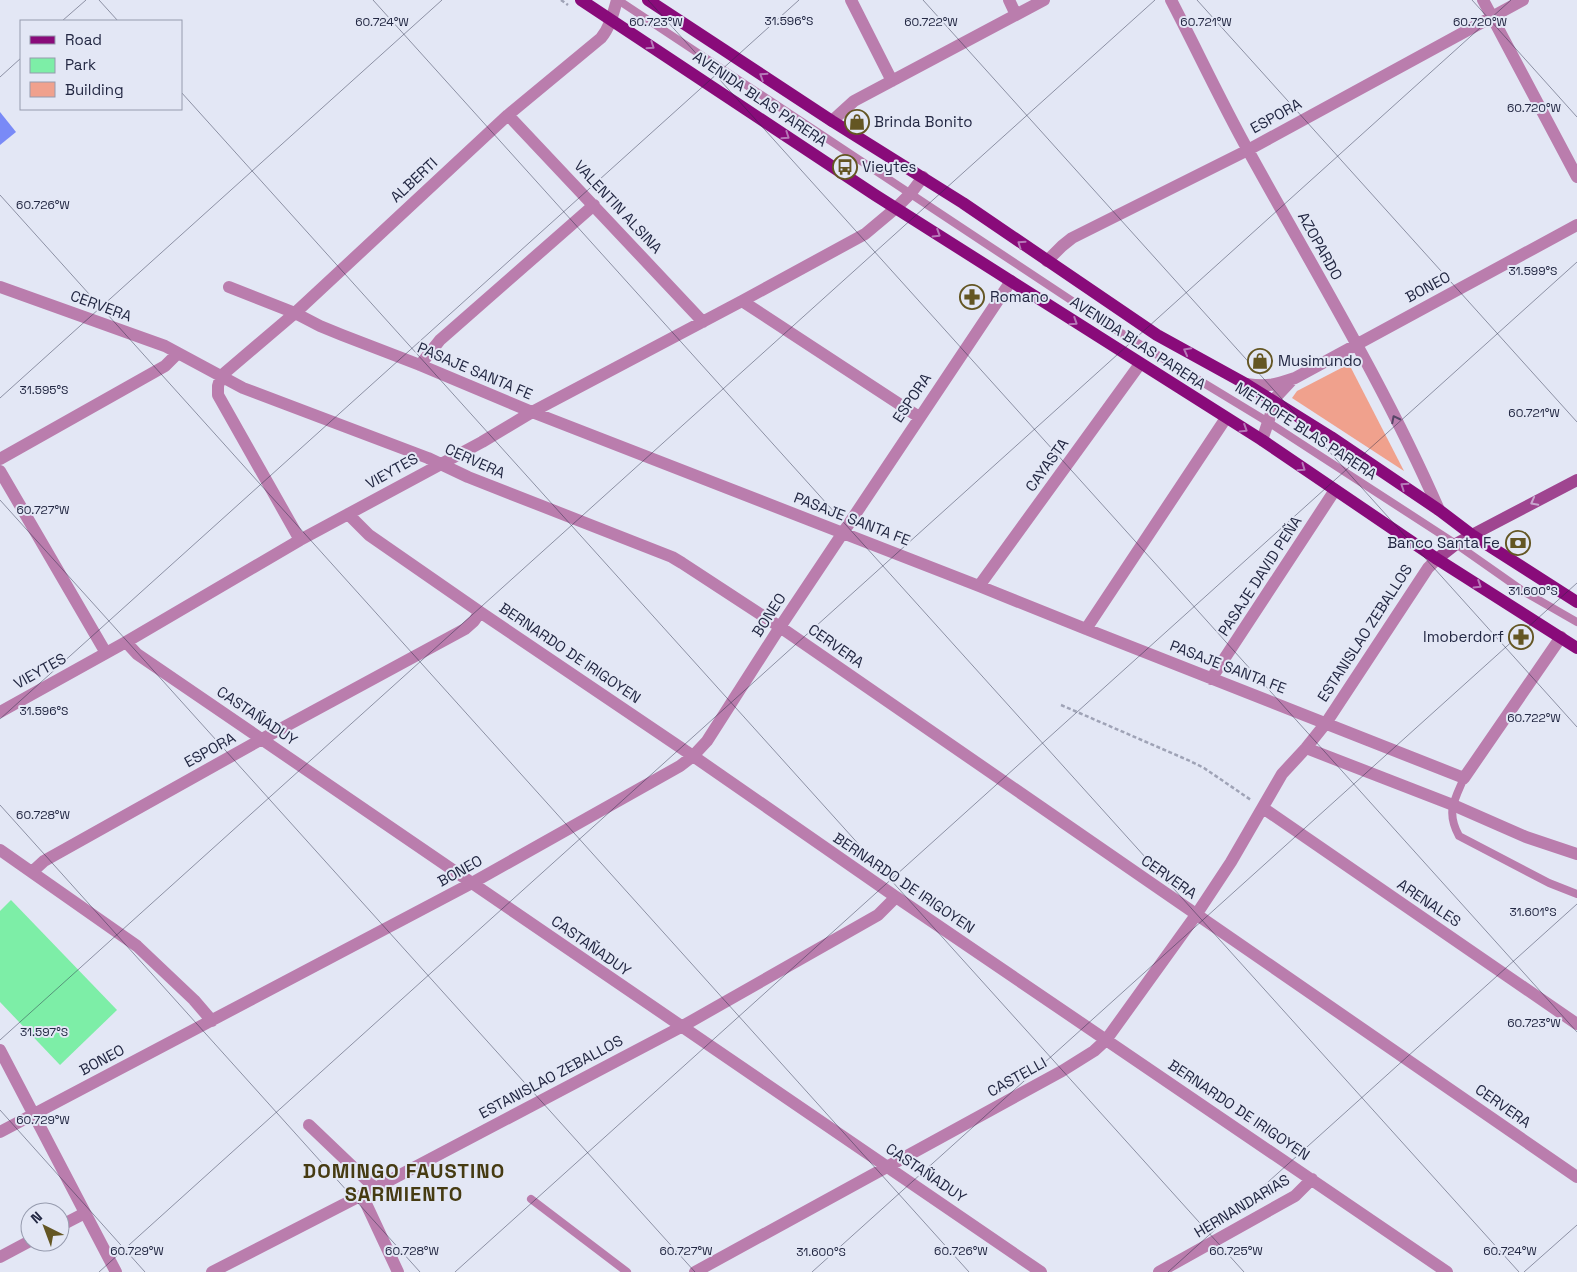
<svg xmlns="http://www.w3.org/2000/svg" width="1577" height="1272" font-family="'Space Grotesk',sans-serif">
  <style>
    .green { fill: #7deea7 }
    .water { fill: #798af7 }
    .building { fill: #f0a18d }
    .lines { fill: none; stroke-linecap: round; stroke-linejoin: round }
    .path { stroke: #9fa3b6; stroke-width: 2.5; stroke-dasharray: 4 2.5; stroke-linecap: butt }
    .lane { stroke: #ba7dad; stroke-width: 8 }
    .street { stroke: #ba7dad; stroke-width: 12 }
    .secondary { stroke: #9f4590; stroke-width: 12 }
    .primary { stroke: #890b7a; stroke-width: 12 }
    .oneway { stroke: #b679b8 }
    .oneway2 { stroke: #584668 }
    .oneway3 { stroke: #c8a6cd }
    .ticks { fill: none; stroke: #232843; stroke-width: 1; stroke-opacity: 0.45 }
    .labels { text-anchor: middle; stroke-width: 4; stroke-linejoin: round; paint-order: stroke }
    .street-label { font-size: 15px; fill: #232843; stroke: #e3e7f5 }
    .poi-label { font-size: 15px; fill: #232843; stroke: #e3e7f5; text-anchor: start }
    .district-label { font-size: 20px; font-weight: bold; letter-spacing: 1px; fill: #463b12; stroke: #e3e7f5 }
    .ticks-label { font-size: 12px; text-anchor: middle; fill: #232843; stroke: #e3e7f5; stroke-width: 4; stroke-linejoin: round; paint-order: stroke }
  </style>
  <rect width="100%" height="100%" fill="#e3e7f5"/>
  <path class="green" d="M 11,900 L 117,1010 L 60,1065 L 0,1002 L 0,911 Z"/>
  <path class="water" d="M 0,112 L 16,132 L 0,145 Z"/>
  <path class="building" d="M 1349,364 L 1404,471 L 1292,398 L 1297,391 Z"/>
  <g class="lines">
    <path class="path" d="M 561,0 L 568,5
      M 1061,705 L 1190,761 L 1204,768 L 1251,800"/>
    <path class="lane" d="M 618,0 L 1113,328 L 1268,422 L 1456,544 L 1523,591 L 1577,622
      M 1464,778 C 1454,801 1446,812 1459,836 L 1549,883 L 1577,894
      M 531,1199 L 627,1272"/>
    <path class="street" d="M 851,0 L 892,81
      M 1009,0 L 1016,15
      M 1171,0 C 1197,50 1221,102 1249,152 C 1314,270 1385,386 1439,510
      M 1483,0 L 1577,177
      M 508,115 L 703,322
      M 832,121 L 854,101 L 1044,0
      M 1047,261 L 1062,246 L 1072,238 L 1248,150 L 1523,0
      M 0,287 L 165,346 L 243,388 L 428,458 L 468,477 L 672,557 L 682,563 L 780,627 L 1577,1177
      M 229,287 L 295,313 L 320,326 L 342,335 L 420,365 L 532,412 L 979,586 L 1086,629 L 1464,778 L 1561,637
      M 742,301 L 919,417
      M 420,365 L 440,340 L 594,205
      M 1246,384 C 1268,387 1274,385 1295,378 L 1577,225
      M 1262,440 L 1277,396 L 1291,381
      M 0,459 L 165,366 L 178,353
      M 0,471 L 106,653
      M 348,514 L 369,535 L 480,612 L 693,756 L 896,897 L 1447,1272
      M 300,540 L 218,395 L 218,386 L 221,376 L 295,313 L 508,115 L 601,38 C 610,27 613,14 617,0
      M 979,586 L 1140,364
      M 1086,629 L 1226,418
      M 126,642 L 137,654 L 1041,1272
      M 1211,679 L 1335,490
      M 0,712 L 126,642 L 300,540 L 482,442 L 532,412 L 742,301 L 865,234 L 896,208 L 911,193 L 923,177
      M 1306,748 L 1453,805 L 1526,837 L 1577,854
      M 1263,808 L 1577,1024
      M 0,850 L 137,946 L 194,1000 L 212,1021
      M 32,872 L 44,861 L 262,739 L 465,629 L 474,621 L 480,612
      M 0,1050 L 116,1272
      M 309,1125 L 375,1188
      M 0,1132 L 472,883 L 680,766 L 693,756 L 707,741 L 780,627 L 1011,281
      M 362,1195 L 398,1272
      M 60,1226 L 85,1213
      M 0,1257 L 30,1241
      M 212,1272 L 362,1195 L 681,1027 L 878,915 L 896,897
      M 695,1272 L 1062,1071 L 1094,1051 L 1106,1040 L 1196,915 L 1231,862 L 1282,774 L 1306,748 L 1326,723 L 1428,568 L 1437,559
      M 1159,1272 L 1295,1196 L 1312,1179"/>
    <path class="secondary" d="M 1437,559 L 1456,544 L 1472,535 L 1577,480"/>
    <path class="primary" d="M 581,0 L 875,195 L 1262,440 L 1437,559 L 1577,648
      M 648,0 L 832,121 L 963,203 L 1157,335 L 1246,384 L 1331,437 L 1439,510 L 1472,535 L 1577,602"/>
  </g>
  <defs><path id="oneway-chevron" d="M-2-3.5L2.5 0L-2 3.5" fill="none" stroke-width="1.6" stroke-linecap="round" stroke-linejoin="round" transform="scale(1.25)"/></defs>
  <g class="oneway">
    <use href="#oneway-chevron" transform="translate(651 46) rotate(34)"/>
    <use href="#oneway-chevron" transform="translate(763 76) rotate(-147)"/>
    <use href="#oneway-chevron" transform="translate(786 136) rotate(34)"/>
    <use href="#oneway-chevron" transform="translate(937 234) rotate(32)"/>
    <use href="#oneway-chevron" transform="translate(1021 244) rotate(-145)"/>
    <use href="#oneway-chevron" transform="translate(1074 322) rotate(33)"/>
    <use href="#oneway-chevron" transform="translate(1187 351) rotate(-152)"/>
    <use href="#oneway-chevron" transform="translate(1244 429) rotate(32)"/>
    <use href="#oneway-chevron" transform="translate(1302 468) rotate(35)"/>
    <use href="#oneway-chevron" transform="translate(1404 486) rotate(-146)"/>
    <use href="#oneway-chevron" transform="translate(1478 585) rotate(32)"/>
  </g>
  <use class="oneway2" href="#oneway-chevron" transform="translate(1395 419) rotate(-117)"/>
  <use class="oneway3" href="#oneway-chevron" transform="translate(1534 502) rotate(152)"/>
  <path class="ticks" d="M 99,0 L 118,21M 373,0 L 1519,1272M 648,0 L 1577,1032M 923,0 L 1577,727M 1197,0 L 1577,422M 1472,0 L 1577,117M 62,21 L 86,0M 0,77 L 21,58M 181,92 L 1244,1272M 0,195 L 969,1272M 0,398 L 442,0M 0,500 L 695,1272M 0,719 L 799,0M 0,805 L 420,1272M 0,1040 L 1155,0M 0,1110 L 145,1272M 99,1272 L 1511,0M 455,1272 L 1577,262M 812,1272 L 1577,583M 1168,1272 L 1577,904M 1524,1272 L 1577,1225"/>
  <defs>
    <symbol id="shop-ring" viewBox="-11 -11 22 22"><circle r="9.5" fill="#e3e7f5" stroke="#645623" stroke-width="1.5"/><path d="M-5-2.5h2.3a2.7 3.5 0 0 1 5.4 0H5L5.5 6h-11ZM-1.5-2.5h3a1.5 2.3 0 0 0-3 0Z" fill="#645623"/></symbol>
    <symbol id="bus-ring" viewBox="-11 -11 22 22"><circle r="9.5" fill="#e3e7f5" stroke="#645623" stroke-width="1.5"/><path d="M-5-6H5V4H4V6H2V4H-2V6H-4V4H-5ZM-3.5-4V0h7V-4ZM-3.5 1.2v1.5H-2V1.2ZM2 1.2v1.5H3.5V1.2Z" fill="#645623"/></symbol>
    <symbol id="pharmacy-ring" viewBox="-11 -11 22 22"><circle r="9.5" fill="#e3e7f5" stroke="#645623" stroke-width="1.5"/><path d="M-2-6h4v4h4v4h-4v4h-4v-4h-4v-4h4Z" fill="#645623"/></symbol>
    <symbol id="bank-ring" viewBox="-11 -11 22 22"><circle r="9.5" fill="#e3e7f5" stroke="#645623" stroke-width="1.5"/><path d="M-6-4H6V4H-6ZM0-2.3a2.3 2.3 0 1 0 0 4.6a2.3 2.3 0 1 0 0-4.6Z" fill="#645623"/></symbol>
  </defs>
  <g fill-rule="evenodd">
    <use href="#shop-ring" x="843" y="108" width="28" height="28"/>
    <use href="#bus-ring" x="831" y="153" width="28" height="28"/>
    <use href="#pharmacy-ring" x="958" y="283" width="28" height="28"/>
    <use href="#shop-ring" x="1246" y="347" width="28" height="28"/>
    <use href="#bank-ring" x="1504" y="529" width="28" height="28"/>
    <use href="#pharmacy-ring" x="1507" y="623" width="28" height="28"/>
  </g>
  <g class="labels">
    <g class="street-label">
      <text transform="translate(760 99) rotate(34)" y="5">AVENIDA BLAS PARERA</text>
      <text transform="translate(1276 116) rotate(-29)" y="5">ESPORA</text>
      <text transform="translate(414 180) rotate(-43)" y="5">ALBERTI</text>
      <text transform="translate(618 207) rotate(47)" y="5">VALENTIN ALSINA</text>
      <text transform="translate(1320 246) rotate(61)" y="5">AZOPARDO</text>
      <text transform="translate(1428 287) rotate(-28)" y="5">BONEO</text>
      <text transform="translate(101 306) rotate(20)" y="5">CERVERA</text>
      <text transform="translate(1138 343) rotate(33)" y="5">AVENIDA BLAS PARERA</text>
      <text transform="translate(475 371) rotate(23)" y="5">PASAJE SANTA FE</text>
      <text transform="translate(912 398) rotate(-56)" y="5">ESPORA</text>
      <text transform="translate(1306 431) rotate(33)" y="5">METROFE BLAS PARERA</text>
      <text transform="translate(475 461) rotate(24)" y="5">CERVERA</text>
      <text transform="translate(1047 465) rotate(-54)" y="5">CAYASTA</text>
      <text transform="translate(392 471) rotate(-29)" y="5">VIEYTES</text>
      <text transform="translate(852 519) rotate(21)" y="5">PASAJE SANTA FE</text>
      <text transform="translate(1260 576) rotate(-57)" y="5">PASAJE DAVID PEÑA</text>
      <text transform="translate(769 615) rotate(-57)" y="5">BONEO</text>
      <text transform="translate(1365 633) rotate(-57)" y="5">ESTANISLAO ZEBALLOS</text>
      <text transform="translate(836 646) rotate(35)" y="5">CERVERA</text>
      <text transform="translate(570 653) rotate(34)" y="5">BERNARDO DE IRIGOYEN</text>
      <text transform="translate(1228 667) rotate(21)" y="5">PASAJE SANTA FE</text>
      <text transform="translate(40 671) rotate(-29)" y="5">VIEYTES</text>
      <text transform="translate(257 716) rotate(34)" y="5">CASTAÑADUY</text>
      <text transform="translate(210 750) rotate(-29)" y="5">ESPORA</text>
      <text transform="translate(460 871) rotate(-29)" y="5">BONEO</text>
      <text transform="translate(1169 877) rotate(35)" y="5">CERVERA</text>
      <text transform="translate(904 883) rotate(34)" y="5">BERNARDO DE IRIGOYEN</text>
      <text transform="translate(1429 903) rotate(34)" y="5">ARENALES</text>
      <text transform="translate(591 946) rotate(35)" y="5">CASTAÑADUY</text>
      <text transform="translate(102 1060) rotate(-28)" y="5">BONEO</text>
      <text transform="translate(551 1077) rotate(-28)" y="5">ESTANISLAO ZEBALLOS</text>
      <text transform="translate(1017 1077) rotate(-29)" y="5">CASTELLI</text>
      <text transform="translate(1503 1106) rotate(35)" y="5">CERVERA</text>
      <text transform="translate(1239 1110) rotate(34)" y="5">BERNARDO DE IRIGOYEN</text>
      <text transform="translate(926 1173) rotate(34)" y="5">CASTAÑADUY</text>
      <text transform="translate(1242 1206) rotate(-31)" y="5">HERNANDARIAS</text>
    </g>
    <g class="poi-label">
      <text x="874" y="127">Brinda Bonito</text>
      <text x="862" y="172">Vieytes</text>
      <text x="990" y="302">Romano</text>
      <text x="1278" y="366">Musimundo</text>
      <text x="1500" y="548" text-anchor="end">Banco Santa Fe</text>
      <text x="1504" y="642" text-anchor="end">Imoberdorf</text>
    </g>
    <g class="district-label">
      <text x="404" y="1178">DOMINGO FAUSTINO<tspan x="404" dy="23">SARMIENTO</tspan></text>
    </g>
  </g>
  <g class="ticks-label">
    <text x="789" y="25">31.596°S</text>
    <text x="656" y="26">60.723°W</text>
    <text x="1206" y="26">60.721°W</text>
    <text x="1480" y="26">60.720°W</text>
    <text x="382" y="26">60.724°W</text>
    <text x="931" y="26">60.722°W</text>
    <text x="1534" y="112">60.720°W</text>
    <text x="43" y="209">60.726°W</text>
    <text x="1533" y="275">31.599°S</text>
    <text x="44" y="394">31.595°S</text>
    <text x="1534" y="417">60.721°W</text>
    <text x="43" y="514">60.727°W</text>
    <text x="1533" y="595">31.600°S</text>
    <text x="44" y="715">31.596°S</text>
    <text x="1534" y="722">60.722°W</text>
    <text x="43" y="819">60.728°W</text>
    <text x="1533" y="916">31.601°S</text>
    <text x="1534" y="1027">60.723°W</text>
    <text x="44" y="1036">31.597°S</text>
    <text x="43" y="1124">60.729°W</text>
    <text x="137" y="1255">60.729°W</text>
    <text x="412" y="1255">60.728°W</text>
    <text x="686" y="1255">60.727°W</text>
    <text x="961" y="1255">60.726°W</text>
    <text x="1236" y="1255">60.725°W</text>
    <text x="1510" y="1255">60.724°W</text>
    <text x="821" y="1256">31.600°S</text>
  </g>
  <rect x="20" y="20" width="162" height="90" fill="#e3e7f5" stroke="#969bae"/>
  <rect x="30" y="36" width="25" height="8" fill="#890b7a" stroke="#969bae"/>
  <text x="65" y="45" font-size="15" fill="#232843">Road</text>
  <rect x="30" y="58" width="25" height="15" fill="#7deea7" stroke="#969bae"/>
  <text x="65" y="70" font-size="15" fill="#232843">Park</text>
  <rect x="30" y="82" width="25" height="15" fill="#f0a18d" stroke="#969bae"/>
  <text x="65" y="95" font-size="15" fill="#232843">Building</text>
  <g transform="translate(45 1227) rotate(318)"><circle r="24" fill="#e3e7f5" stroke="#969bae"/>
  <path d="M0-4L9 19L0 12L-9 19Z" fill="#645623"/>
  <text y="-8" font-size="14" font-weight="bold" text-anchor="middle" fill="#232843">N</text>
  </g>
</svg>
